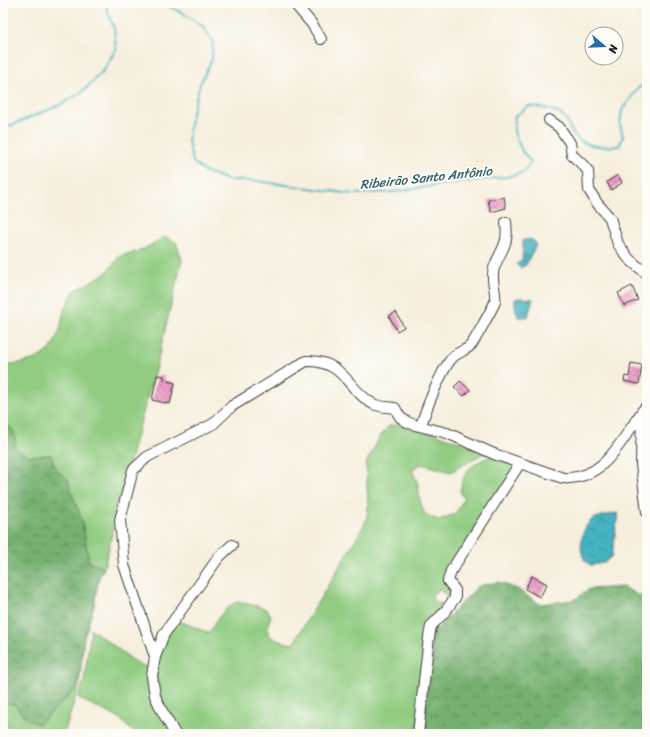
<svg xmlns="http://www.w3.org/2000/svg" width="650" height="737" font-family="Sriracha,sans-serif">
  <style>
    .grass { fill: #91cc81; stroke: #56744e }
    .forest { fill: url(#forest-crowns); stroke: #486646 }
    .water { fill: url(#water-ripples); stroke: #30676e }
    .lines { fill: none; stroke-linecap: round; stroke-linejoin: round }
    .stream { stroke: #44b2c0; stroke-width: 2 }
    .building { fill: url(#building-cross-hatch) }
    .minor-casing { stroke: #3d3c39; stroke-width: 12 }
    .minor { stroke: #fff; stroke-width: 10 }
    .labels { text-anchor: middle; stroke-width: 4; stroke-linejoin: round; paint-order: stroke }
    .water-label { font-size: 13px; font-style: italic; fill: #2e6066; stroke: #fdfcf7 }
  </style>
  <defs>
    <pattern id="forest-crowns" width="20" height="18" patternUnits="userSpaceOnUse"><rect width="20" height="18" fill="#74b06f"/><path d="M2 6a3 3 0 1 1 6 0M12 15a3 3 0 1 1 6 0" fill="none" stroke="#5e8e5a"/></pattern>
    <pattern id="water-ripples" width="26" height="14" patternUnits="userSpaceOnUse"><rect width="26" height="14" fill="#44b2c0"/><path d="M2 4q2-2 4 0t4 0M15 11q2-2 4 0t4 0" fill="none" stroke="#38909b"/></pattern>
    <pattern id="building-cross-hatch" width="8" height="8" patternUnits="userSpaceOnUse"><rect width="8" height="8" fill="#ee9ec8"/><path d="M0 0l8 8M0 8l8-8" fill="none" stroke="#c080a2"/></pattern>
  </defs>
  <rect width="100%" height="100%" fill="#fdfcf7"/>
  <filter id="ink" filterUnits="userSpaceOnUse"><feTurbulence type="fractalNoise" baseFrequency=".025" numOctaves="2"/><feDisplacementMap in="SourceGraphic" scale="8" xChannelSelector="R" yChannelSelector="G"/><feConvolveMatrix kernelMatrix="1 2 1 2 8 2 1 2 1" color-interpolation-filters="sRGB"/></filter>
  <filter id="wash" filterUnits="userSpaceOnUse"><feTurbulence type="fractalNoise" baseFrequency=".012" numOctaves="4" result="noise"/><feDisplacementMap in="SourceGraphic" scale="16" xChannelSelector="R" yChannelSelector="G"/><feGaussianBlur stdDeviation="0.9" result="paint"/><feColorMatrix in="noise" values="0 0 0 0 0 0 0 0 0 0 0 0 0 0 0 0 0 1.4 0 .05"/><feComposite in="paint" operator="in"/></filter>
  <g filter="url(#wash)">
    <rect width="100%" height="100%" fill="#f6efdd"/>
    <path class="grass" d="M 165,237 L 176,242 L 182,260 L 158,359 L 127,471 L 104,568 L 89,563 C 86,545 84,526 78,509 C 74,499 70,490 68,479 L 56,470 L 51,455 L 29,456 L 15,449 C 15,435 15,429 3,422 L 3,365 L 20,363 L 36,359 L 51,349 L 60,330 L 64,310 L 74,291 L 106,273 L 120,256 L 142,250 Z
      M 400,424 L 431,432 L 486,452 L 451,472 L 421,464 L 412,470 L 418,484 L 420,501 L 425,515 L 438,520 L 455,514 L 464,499 L 460,491 C 465,469 470,465 491,456 L 518,464 L 444,581 L 453,592 L 451,600 L 439,589 L 432,595 L 433,601 L 442,604 L 436,617 L 416,734 L 177,734 L 159,696 L 156,676 L 159,657 L 167,635 L 179,621 L 209,633 C 217,619 223,610 236,602 L 258,606 L 268,610 L 271,616 C 261,638 276,641 293,644 L 363,527 L 367,518 L 368,506 L 366,464 L 379,438 L 389,426 Z
      M 91,629 L 141,666 L 151,667 L 172,734 L 135,734 L 119,718 L 78,698 L 84,681 Z
      M 79,686 L 64,734 L 3,734 L 3,703 L 14,704 L 27,719 L 39,724 Z"/>
    <path class="forest" d="M 3,422 C 16,429 15,436 15,449 L 29,456 L 51,455 L 56,470 L 68,479 C 70,490 74,499 78,509 C 84,526 86,545 89,562 L 104,568 L 99,577 L 94,606 L 84,638 L 79,686 L 39,724 L 27,719 L 14,704 L 3,703 Z
      M 499,582 L 517,589 L 540,604 L 574,600 L 589,589 L 623,587 L 640,596 L 647,587 L 647,658 L 643,669 L 647,668 L 647,734 L 422,734 L 434,632 L 478,586 Z"/>
    <path class="water" d="M 530,239 L 534,241 L 536,245 L 526,265 L 520,268 L 516,264 L 522,261 L 523,240 Z
      M 520,298 L 533,299 L 528,317 L 518,317 L 515,307 L 515,299 Z
      M 618,513 L 612,556 L 604,563 L 591,565 C 589,564 585,562 584,559 C 578,549 582,525 593,519 C 599,516 611,514 618,513 Z"/>
    <g class="lines">
      <path class="stream" d="M 161,3 L 183,13 L 202,26 L 213,42 L 212,59 L 200,84 L 191,117 L 188,141 L 193,162 L 204,171 L 228,180 L 257,181 L 352,194 L 393,192 L 466,181 L 506,177 L 524,172 L 531,162 L 522,151 L 514,132 L 515,116 L 529,106 C 540,107 555,109 564,117 C 569,122 570,131 575,136 C 586,148 604,147 619,146 L 623,137 L 620,124 L 622,110 L 638,88 L 647,83
        M 3,128 L 12,125 L 60,105 L 81,93 L 104,70 L 116,49 L 114,28 L 107,10 L 107,3"/>
    </g>
    <g id="blocks">
      <path class="building" d="M 618,175 L 622,183 L 611,190 L 607,182 Z
        M 504,197 L 506,208 L 491,212 L 488,200 Z
        M 632,286 L 638,300 L 624,306 L 618,293 Z
        M 396,312 L 404,327 L 397,331 L 389,316 Z
        M 631,363 L 642,365 L 639,384 L 624,381 L 625,376 L 629,377 Z
        M 157,375 L 164,376 L 164,380 L 175,383 L 170,404 L 152,400 Z
        M 460,381 L 470,390 L 464,396 L 454,387 Z
        M 532,576 L 547,584 L 540,597 L 525,589 Z"/>
    </g>
  </g>
  <g filter="url(#ink)">
    <use href="#blocks" fill-opacity="0" stroke="#3d3c39" stroke-width="1"/>
    <g class="lines">
      <defs>
        <path id="minor" d="M 294,3 L 312,24 L 321,39
          M 549,120 L 559,127 L 570,143 L 572,155 L 582,164 L 588,171 L 589,190 L 597,203 L 610,218 L 618,244 L 629,259 L 647,274
          M 642,411 L 641,464 L 647,512
          M 421,426 C 425,411 442,368 453,357 C 458,352 467,350 471,345 C 474,342 494,305 495,302 C 497,293 490,279 494,268 C 501,248 509,247 506,222
          M 155,657 L 164,634 L 219,557 L 232,545
          M 175,734 L 162,711 L 155,696 L 152,676 L 155,657 L 124,565 L 120,520 L 133,470 L 147,457 L 213,424 L 232,406 L 306,361 C 345,360 346,389 373,404 C 379,407 388,407 395,408 L 400,417 L 407,422 L 415,425 L 447,433 L 494,454 L 563,478 C 607,481 623,435 647,405
          M 418,734 L 429,637 L 431,626 L 443,614 L 455,598 L 455,590 L 448,581 L 451,571 L 520,463"/>
      </defs>
      <use href="#minor" class="minor-casing"/>
      <use href="#minor" class="minor"/>
    </g>
  </g>
  <g class="labels">
    <g class="water-label">
      <text transform="translate(426 177) rotate(-6)" y="5">Ribeirão Santo Antônio</text>
    </g>
  </g>
  <rect width="650" height="737" fill="none" stroke="#fdfcf7" stroke-width="16"/>
  <g transform="translate(604 46) rotate(109)"><circle r="19" fill="#fdfcf7" stroke="#a3a29f"/>
  <path d="M0-3L7 15L0 10L-7 15Z" fill="#1f6fb2"/>
  <text y="-6" font-size="11" font-weight="bold" text-anchor="middle" fill="#1c1c1c">N</text>
  </g>
</svg>
